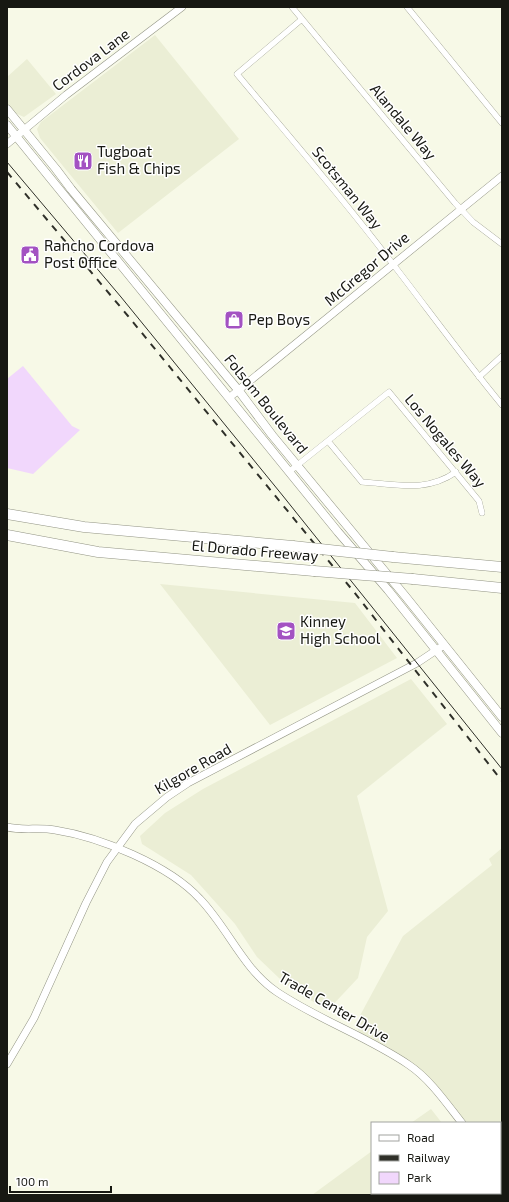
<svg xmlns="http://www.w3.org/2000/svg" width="509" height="1202" font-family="'Exo 2',sans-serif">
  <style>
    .built { fill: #ebeed5 }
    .green { fill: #f1d7fc }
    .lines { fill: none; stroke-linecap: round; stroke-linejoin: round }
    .minor-casing { stroke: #929484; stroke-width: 6 }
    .tertiary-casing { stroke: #929484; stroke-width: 8 }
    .secondary-casing { stroke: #929484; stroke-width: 9 }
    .motorway-casing { stroke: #929484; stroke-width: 11 }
    .minor { stroke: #fff; stroke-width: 5.5 }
    .tertiary { stroke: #fff; stroke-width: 7 }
    .secondary { stroke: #fff; stroke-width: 8 }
    .motorway { stroke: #fff; stroke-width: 10 }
    .tram { stroke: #2f3029; stroke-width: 1 }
    .rail { stroke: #2f3029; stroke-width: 2; stroke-dasharray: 7 7; stroke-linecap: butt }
    .motorway-bridge-casing { stroke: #929484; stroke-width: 11; stroke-linecap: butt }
    .motorway-bridge { stroke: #fff; stroke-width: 10 }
    .labels { text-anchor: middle; stroke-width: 3; stroke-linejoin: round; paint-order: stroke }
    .street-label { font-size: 15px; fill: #171812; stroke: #fff }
    .poi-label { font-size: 15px; fill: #171812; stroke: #fff; text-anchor: start }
  </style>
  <rect width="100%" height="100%" fill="#f7f9e7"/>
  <path class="built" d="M 155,35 L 239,139 L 118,233 L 40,138 L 37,129 L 41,122 Z
    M 27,59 L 56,94 L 24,117 L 15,113 L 7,104 L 7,77 Z
    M 160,584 L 355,603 L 397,658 L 270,725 Z
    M 411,679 L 447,724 L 357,796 L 388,911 L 367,937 L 358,978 L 328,1010 L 296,992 L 279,978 L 257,957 L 235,924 L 191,875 L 142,844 L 140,836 L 165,813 L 203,789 Z
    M 502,848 L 502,1166 L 500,1164 L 500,1123 L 467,1123 L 444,1095 L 359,1033 L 356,1023 L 403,936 L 492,865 L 489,859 Z
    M 431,1109 L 442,1123 L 411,1123 Z
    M 372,1151 L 372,1193 L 499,1193 L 500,1195 L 312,1195 Z"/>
  <path class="green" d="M 23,366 L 72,426 L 80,430 L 33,474 L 7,468 L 7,379 Z"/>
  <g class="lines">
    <defs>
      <path id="minor" d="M 292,7 L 455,203 L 473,222 L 502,244
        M 407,7 L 502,123
        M 302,19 L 237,74 C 288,135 341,196 389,259 C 427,308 463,358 502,405
        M 479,377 L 502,356
        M 328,441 L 362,482 C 396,484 426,493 456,472
        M 290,471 L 389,392 L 479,501 L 482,513"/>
      <path id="tertiary" d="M 7,144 L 66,95 L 182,7
        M 230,397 L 502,176
        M 7,827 C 23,831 39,827 55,830 C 100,837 169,865 200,899 C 228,928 243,969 277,992 C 319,1020 368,1037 409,1065 C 430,1079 447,1104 462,1123
        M 7,1064 L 34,1018 L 86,903 L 107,862 L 135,824 L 167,797 L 188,783 L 417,663 L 444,645
        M 500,1169 L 502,1172"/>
      <path id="secondary" d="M 7,109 L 56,169 L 71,189 L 239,391 L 272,435 L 406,597 L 502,717
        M 7,125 L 338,532 L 388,590 L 502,733"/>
      <path id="motorway" d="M 7,514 L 84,527 L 293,546
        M 7,535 L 98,552 L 314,571
        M 393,557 L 502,567
        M 413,579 L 502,588"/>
    </defs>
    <use href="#minor" class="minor-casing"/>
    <use href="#tertiary" class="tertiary-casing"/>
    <use href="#secondary" class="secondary-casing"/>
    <use href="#motorway" class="motorway-casing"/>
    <use href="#minor" class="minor"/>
    <use href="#tertiary" class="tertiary"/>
    <use href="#secondary" class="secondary"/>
    <use href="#motorway" class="motorway"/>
    <path class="tram" d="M 7,162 L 121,297 L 283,496 L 502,769"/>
    <path class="rail" d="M 7,172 L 128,316 L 354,592 L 502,781"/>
    <defs>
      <path id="motorway-bridge" d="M 293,546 L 393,557
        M 314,571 L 413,579"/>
    </defs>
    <use href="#motorway-bridge" class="motorway-bridge-casing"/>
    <use href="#motorway-bridge" class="motorway-bridge"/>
  </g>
  <defs>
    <symbol id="restaurant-square" viewBox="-11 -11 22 22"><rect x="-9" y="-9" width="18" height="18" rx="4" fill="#a352c2" stroke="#fff"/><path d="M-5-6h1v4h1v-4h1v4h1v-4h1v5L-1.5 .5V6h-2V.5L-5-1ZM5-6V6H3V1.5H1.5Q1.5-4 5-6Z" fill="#fff"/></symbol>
    <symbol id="civic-square" viewBox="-11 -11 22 22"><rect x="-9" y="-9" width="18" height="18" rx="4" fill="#a352c2" stroke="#fff"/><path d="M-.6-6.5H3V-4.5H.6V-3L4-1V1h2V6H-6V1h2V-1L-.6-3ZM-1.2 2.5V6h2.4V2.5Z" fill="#fff"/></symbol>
    <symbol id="shop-square" viewBox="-11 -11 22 22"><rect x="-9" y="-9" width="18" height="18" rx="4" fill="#a352c2" stroke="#fff"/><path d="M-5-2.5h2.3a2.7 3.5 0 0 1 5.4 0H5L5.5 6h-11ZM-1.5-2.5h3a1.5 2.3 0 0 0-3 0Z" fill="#fff"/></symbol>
    <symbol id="school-square" viewBox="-11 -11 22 22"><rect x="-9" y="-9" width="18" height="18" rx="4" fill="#a352c2" stroke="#fff"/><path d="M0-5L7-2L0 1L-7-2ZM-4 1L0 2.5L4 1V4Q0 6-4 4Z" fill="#fff"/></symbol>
  </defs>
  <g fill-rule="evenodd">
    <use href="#restaurant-square" x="72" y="150" width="22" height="22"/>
    <use href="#civic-square" x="19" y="244" width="22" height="22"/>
    <use href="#shop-square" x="223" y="309" width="22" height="22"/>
    <use href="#school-square" x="275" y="620" width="22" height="22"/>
  </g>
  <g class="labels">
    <g class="street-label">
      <text transform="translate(91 60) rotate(-37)" y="5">Cordova Lane</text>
      <text transform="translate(403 122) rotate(50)" y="5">Alandale Way</text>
      <text transform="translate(347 188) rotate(51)" y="5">Scotsman Way</text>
      <text transform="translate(367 269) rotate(-40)" y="5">McGregor Drive</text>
      <text transform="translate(266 404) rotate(51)" y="5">Folsom Boulevard</text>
      <text transform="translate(445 441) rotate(50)" y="5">Los Nogales Way</text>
      <text transform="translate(255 551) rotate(5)" y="5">El Dorado Freeway</text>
      <text transform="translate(193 769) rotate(-30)" y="5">Kilgore Road</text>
      <text transform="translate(334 1007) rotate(30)" y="5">Trade Center Drive</text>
    </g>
    <g class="poi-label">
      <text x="97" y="157">Tugboat<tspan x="97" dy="17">Fish &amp; Chips</tspan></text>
      <text x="44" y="251">Rancho Cordova<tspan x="44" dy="17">Post Office</tspan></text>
      <text x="248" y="325">Pep Boys</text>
      <text x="300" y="627">Kinney<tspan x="300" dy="17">High School</tspan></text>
    </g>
  </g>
  <rect width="509" height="1202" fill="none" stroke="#171812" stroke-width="16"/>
  <rect x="371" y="1122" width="130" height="72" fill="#ffffff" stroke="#a2a3a0"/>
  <rect x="379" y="1135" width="20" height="6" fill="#ffffff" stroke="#a2a3a0"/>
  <text x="407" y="1142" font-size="12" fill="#171812">Road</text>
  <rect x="379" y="1155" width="20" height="6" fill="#2f3029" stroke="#a2a3a0"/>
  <text x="407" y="1162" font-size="12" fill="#171812">Railway</text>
  <rect x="379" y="1172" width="20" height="12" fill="#f1d7fc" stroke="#a2a3a0"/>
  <text x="407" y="1182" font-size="12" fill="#171812">Park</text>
  <path d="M10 1186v6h101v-6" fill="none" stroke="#171812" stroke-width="2"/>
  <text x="16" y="1186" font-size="12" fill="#171812" stroke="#ffffff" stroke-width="3" paint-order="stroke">100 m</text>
</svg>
